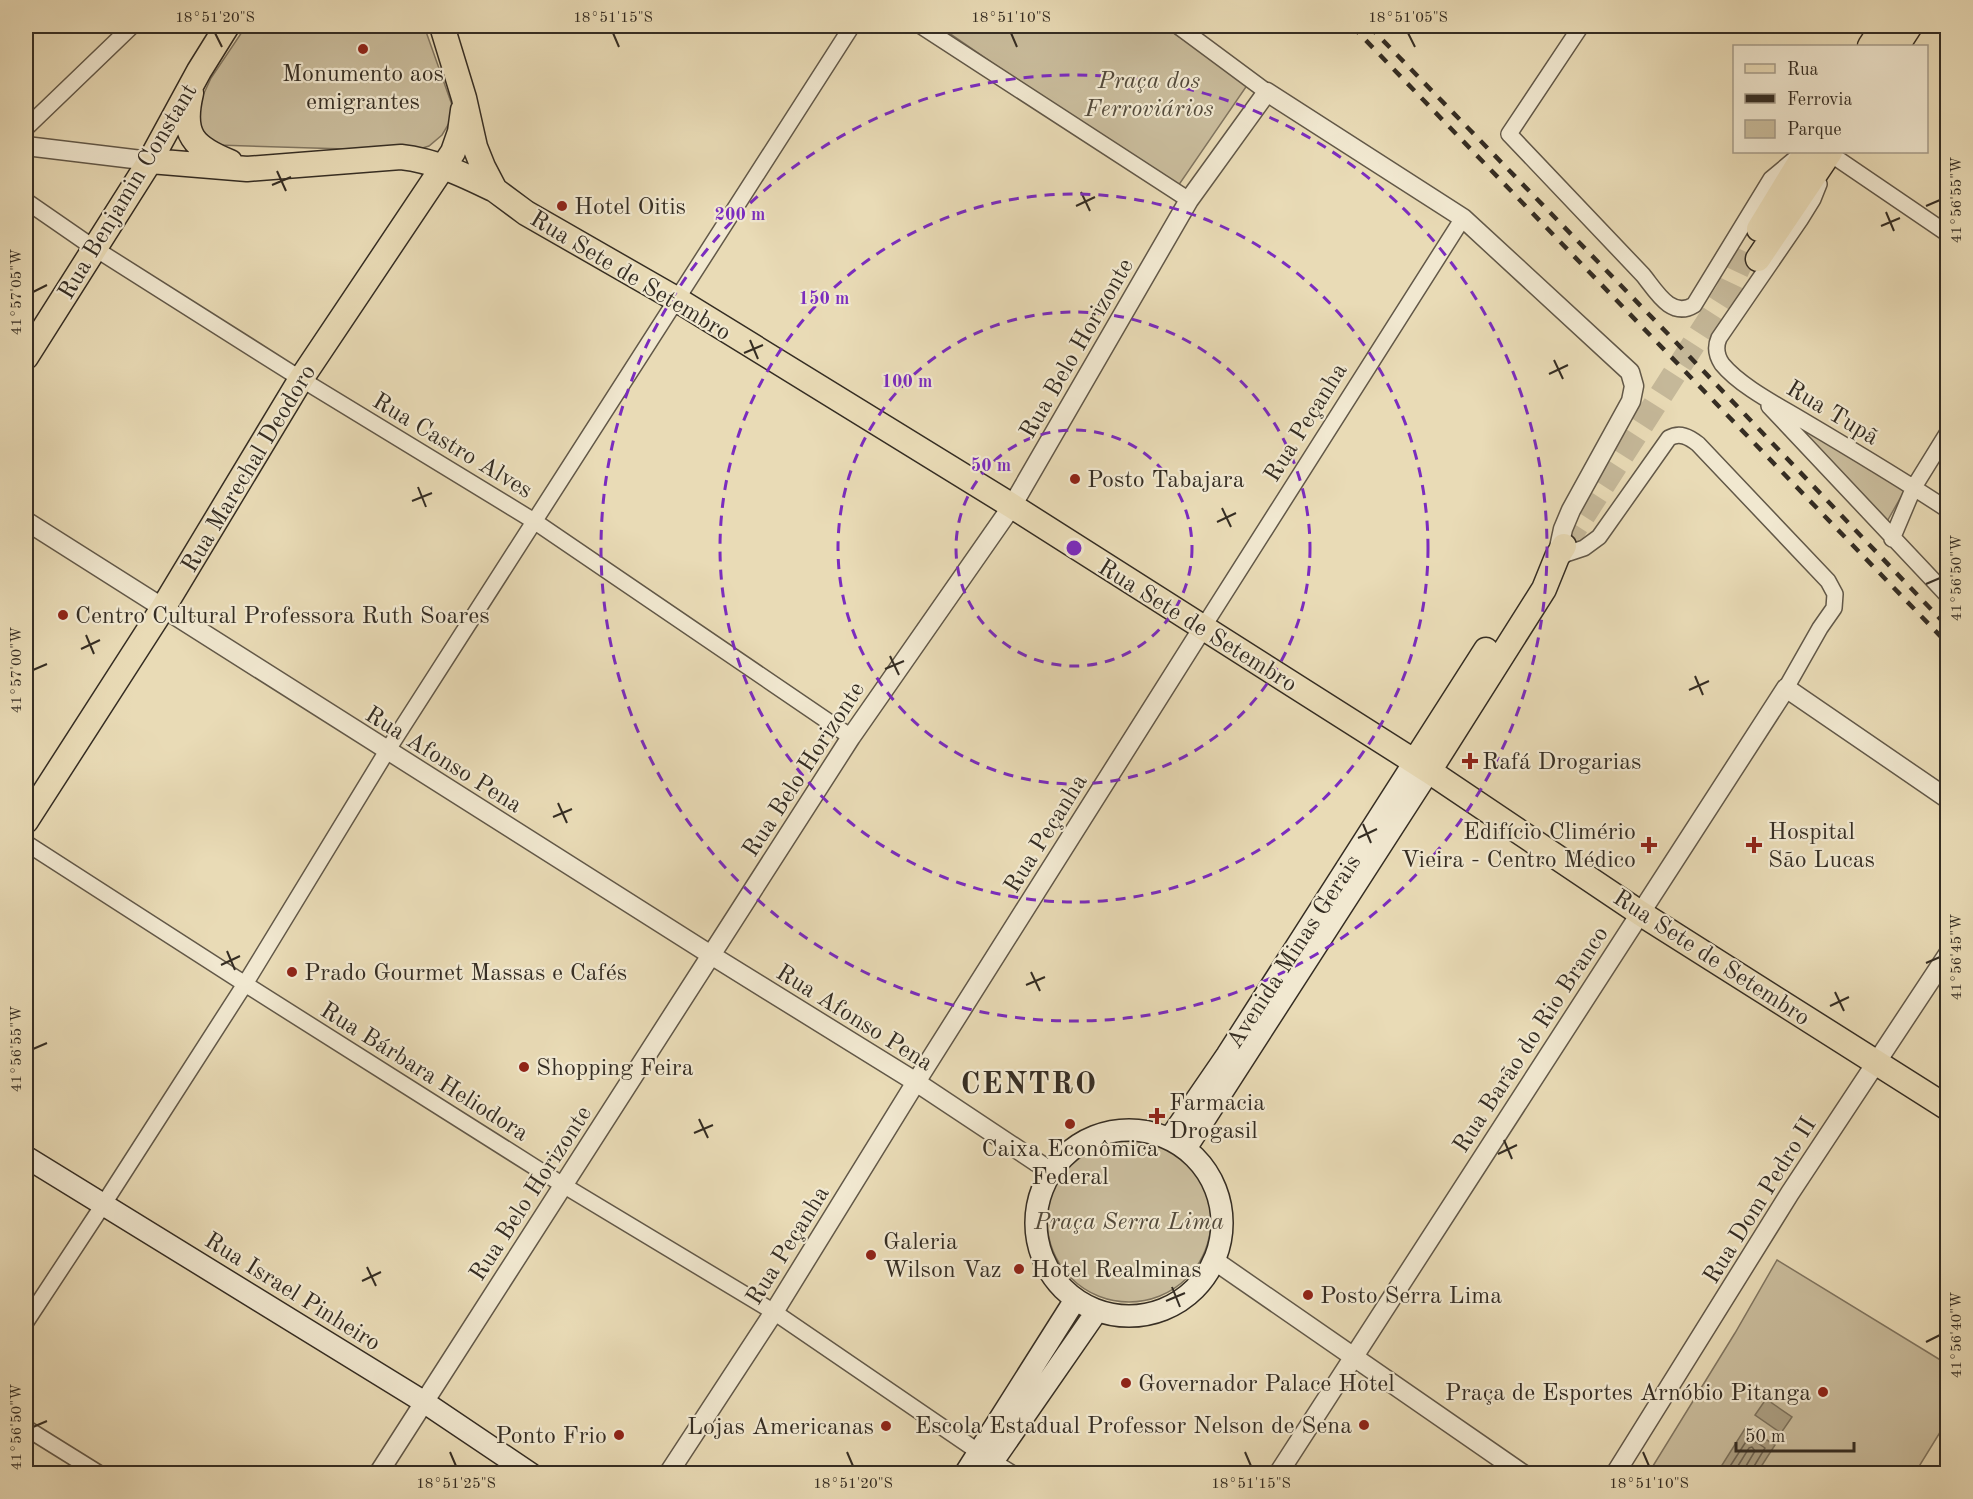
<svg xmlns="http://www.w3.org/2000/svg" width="1973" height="1499" font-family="'Old Standard TT',serif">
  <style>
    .green { fill: #cabd9d; stroke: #807560; stroke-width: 1.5 }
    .water { fill: #aca084; stroke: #7c725d; stroke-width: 1.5 }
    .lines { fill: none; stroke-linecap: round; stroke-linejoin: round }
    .shore { stroke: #706654; stroke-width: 1.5 }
    .primary-tunnel { stroke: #c5b899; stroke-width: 24; stroke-dasharray: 24 12; stroke-linecap: butt }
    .minor-casing { stroke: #625848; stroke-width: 18 }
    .tertiary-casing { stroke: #625848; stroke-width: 21 }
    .secondary-casing { stroke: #352d23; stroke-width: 24 }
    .primary-casing { stroke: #352d23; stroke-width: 27 }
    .minor { stroke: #f1e8d0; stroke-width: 15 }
    .tertiary { stroke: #f1e8d0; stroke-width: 18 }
    .secondary { stroke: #f1e8d0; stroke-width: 21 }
    .primary { stroke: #e9dbb6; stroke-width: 24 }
    .rail { stroke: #352d23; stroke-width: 4.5; stroke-dasharray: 10 10; stroke-linecap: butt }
    .ticks { fill: none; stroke: #352d23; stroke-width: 2 }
    .ring { fill: none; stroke: #7b2cbf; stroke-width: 3; stroke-dasharray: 10 8 }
    .poi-dot { fill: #8f2418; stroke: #f1e8d0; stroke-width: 2 }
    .labels { text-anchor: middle; stroke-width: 4.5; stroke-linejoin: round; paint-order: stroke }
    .poi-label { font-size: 24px; fill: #352d23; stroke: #f1e8d0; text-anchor: start }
    .park-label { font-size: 24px; font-style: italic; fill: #534a3b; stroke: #f1e8d0 }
    .street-label { font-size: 24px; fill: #352d23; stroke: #f1e8d0 }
    .district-label { font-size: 30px; font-weight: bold; letter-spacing: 1.5px; fill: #352d23; stroke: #f1e8d0 }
    .centre { fill: #7b2cbf; stroke: #f1e8d0; stroke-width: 3 }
    .ring-label { font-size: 18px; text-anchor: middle; font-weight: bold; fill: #7b2cbf; stroke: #f1e8d0; stroke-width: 4.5; stroke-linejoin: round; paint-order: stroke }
    .neatline { fill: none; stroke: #352d23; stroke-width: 2 }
    .ticks-label { font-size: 15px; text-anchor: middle; fill: #352d23 }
  </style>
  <rect width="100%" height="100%" fill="#e9dbb6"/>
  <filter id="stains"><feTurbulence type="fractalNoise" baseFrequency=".00333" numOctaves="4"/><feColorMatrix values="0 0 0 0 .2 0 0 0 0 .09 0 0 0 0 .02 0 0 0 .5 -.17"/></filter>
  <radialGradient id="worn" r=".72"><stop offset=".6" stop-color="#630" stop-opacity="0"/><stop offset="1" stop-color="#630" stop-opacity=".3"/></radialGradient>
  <path class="green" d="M 246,26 L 424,26 L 452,105 L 451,120 L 442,135 L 429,146 L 413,151 L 217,145 L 197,128 L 199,104 L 211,78 Z
    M 939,26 L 1163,26 L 1248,84 L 1176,189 Z
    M 1774,407 L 1906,488 L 1885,525 Z
    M1047 1220a82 82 0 1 1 164 0a82 82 0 1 1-164 0Z
    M 1777,1260 L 1947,1364 L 1947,1421 L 1915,1473 L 1648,1474 L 1735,1333 Z"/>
  <path class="water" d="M 1766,1399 L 1792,1417 L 1781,1433 L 1755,1415 Z
    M 1746,1427 L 1775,1445 L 1757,1473 L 1717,1473 Z"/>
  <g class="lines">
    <path class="shore" d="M 1725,1474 L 1749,1437 L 1765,1448 L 1753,1468 L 1752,1474
      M 1733,1474 L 1749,1448 L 1752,1447 L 1755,1451 L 1746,1466 L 1745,1474"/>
    <path class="primary-tunnel" d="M 1564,546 L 1727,292 L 1746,252"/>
    <defs>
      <path id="minor" d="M 921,26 L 1189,200
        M 1178,26 L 1267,92
        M 1581,26 L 1509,134 L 1643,275 C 1656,291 1671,319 1694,305 L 1771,179 L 1796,158
        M 26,128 L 132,26
        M 1829,153 L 1948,234
        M 1819,184 L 1813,199 L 1800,220 L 1719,338 C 1715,347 1716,355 1722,364 C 1740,386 1777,405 1802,420 C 1851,449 1900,478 1948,510
        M 26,201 L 94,248 L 301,379 L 534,521 L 851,737
        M 1769,406 L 1948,596
        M 1892,539 L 1914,487 L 1948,432
        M 1557,557 L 1584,548 L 1599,537 L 1669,438 C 1680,432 1689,437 1698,444 L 1828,581 L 1835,594 L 1834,608 L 1820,628 L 1786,688
        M 1202,629 L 1463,218
        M 26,843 L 245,984 L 563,1185 L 774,1312 L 992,1461 L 1013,1474
        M 26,1322 L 103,1205 L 245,984 L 387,751 L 852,26
        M 26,1428 L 100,1474
        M 1946,1474 L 1948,1471"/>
      <path id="tertiary" d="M 26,146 L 150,161
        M 26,521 L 711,955 L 916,1082 L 1050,1171
        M 1215,1261 L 1523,1474
        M 378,1474 L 851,737 L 1012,506 L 1189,200 L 1267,92 L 1463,218 L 1630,372 L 1634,386 L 1631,401 L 1571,510 L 1563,529 L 1557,557
        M 668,1474 L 774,1312 L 916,1082 L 1202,629
        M 1278,1474 L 1786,688 L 1948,799
        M 1615,1474 L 1790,1193 L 1948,954"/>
      <path id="secondary" d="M1036 1223a93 93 0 1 1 186 0a93 93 0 1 1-186 0Z
        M 1170,1138 L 1227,1055 L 1415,761
        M 1186,1148 L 1429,771
        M 26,1157 L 424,1402 L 531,1474
        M 965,1474 L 1075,1300
        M 984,1474 L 1097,1311"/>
      <path id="primary" d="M 442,26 L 464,98 L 475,147 L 483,167 L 495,190 L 526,213 L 676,299 L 1012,506 L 1429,771 L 1640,913 L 1948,1108
        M 1870,46 L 1883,26
        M 1897,46 L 1910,26
        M 191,93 C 181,135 193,147 230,162
        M 150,161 L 247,169 L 401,157 C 436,161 464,175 495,190
        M 1759,229 L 1806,152
        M 1758,259 L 1830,152
        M 26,357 L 150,161 L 199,71 L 227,26
        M 1415,761 L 1486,650
        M 1429,771 L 1544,589 L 1557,557 L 1564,546
        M 26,821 L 163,608 L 301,379 L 453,152 L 460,132 L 463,110"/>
    </defs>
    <use href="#minor" class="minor-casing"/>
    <use href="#tertiary" class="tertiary-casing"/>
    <use href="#secondary" class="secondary-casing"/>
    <use href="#primary" class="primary-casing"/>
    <use href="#minor" class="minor"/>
    <use href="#tertiary" class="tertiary"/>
    <use href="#secondary" class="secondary"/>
    <use href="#primary" class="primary"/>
    <path class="rail" d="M 1352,26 L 1948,644
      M 1369,26 L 1669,335 L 1948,627"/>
  </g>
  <path class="ticks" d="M 215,33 L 222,47M 613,33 L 619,47M 1011,33 L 1017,47M 1408,33 L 1415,47M 277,171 L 286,191M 272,185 L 291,177M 1081,192 L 1090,211M 1076,206 L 1095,197M 1926,206 L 1940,200M 1886,212 L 1894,231M 1881,226 L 1900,218M 33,292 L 47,285M 750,340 L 758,359M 744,353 L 763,345M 1554,360 L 1563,379M 1549,374 L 1568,365M 418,487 L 426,507M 412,501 L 432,493M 1222,508 L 1231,527M 1217,522 L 1236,513M 1926,584 L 1940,578M 86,635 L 94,654M 81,649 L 100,640M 890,656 L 899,675M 885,669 L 904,661M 33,670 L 47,664M 1695,676 L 1703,695M 1689,690 L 1709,681M 558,803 L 567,823M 553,817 L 572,809M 1363,824 L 1371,843M 1358,838 L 1377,829M 227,951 L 235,970M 1926,963 L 1940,957M 221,965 L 240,956M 1031,972 L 1040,991M 1026,985 L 1045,977M 1835,992 L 1844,1011M 1830,1006 L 1849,997M 33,1049 L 47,1043M 699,1119 L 708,1138M 694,1133 L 713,1125M 1504,1140 L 1512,1159M 1498,1154 L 1517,1145M 367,1267 L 376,1286M 362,1281 L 381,1272M 1172,1287 L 1180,1307M 1166,1301 L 1185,1293M 1926,1342 L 1940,1335M 33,1427 L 47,1421M 450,1452 L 456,1466M 847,1452 L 853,1466M 1245,1452 L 1251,1466M 1643,1452 L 1649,1466"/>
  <g class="ring">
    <circle cx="1074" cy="548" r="118"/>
    <circle cx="1074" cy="548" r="236"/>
    <circle cx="1074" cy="548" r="354"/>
    <circle cx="1074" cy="548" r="473"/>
  </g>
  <g class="poi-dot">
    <circle cx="363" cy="49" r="6"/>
    <circle cx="562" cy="206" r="6"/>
    <circle cx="1075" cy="479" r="6"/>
    <circle cx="63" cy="615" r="6"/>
    <path d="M1467 752h6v6h6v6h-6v6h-6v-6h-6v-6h6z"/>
    <path d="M1646 836h6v6h6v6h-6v6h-6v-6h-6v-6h6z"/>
    <path d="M1751 836h6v6h6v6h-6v6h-6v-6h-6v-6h6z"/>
    <circle cx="292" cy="972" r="6"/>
    <circle cx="524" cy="1067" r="6"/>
    <path d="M1154 1107h6v6h6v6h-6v6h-6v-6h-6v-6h6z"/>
    <circle cx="1070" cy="1124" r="6"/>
    <circle cx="871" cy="1255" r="6"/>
    <circle cx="1019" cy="1269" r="6"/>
    <circle cx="1308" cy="1295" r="6"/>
    <circle cx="1126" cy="1383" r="6"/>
    <circle cx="1823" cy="1392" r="6"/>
    <circle cx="1364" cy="1425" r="6"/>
    <circle cx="886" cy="1426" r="6"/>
    <circle cx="619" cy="1435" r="6"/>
  </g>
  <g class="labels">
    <g class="poi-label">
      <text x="363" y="81" text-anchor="middle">Monumento aos<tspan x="363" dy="28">emigrantes</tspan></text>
      <text x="574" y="214">Hotel Oitis</text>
      <text x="1087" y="487">Posto Tabajara</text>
      <text x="75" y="623">Centro Cultural Professora Ruth Soares</text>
      <text x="1482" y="769">Rafá Drogarias</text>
      <text x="1636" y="839" text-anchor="end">Edifício Climério<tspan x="1636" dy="28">Vieira - Centro Médico</tspan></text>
      <text x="1768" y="839">Hospital<tspan x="1768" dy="28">São Lucas</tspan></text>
      <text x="304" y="980">Prado Gourmet Massas e Cafés</text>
      <text x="536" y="1075">Shopping Feira</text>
      <text x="1169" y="1110">Farmacia<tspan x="1169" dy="28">Drogasil</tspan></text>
      <text x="1070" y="1156" text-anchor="middle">Caixa Econômica<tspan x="1070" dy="28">Federal</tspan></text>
      <text x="883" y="1249">Galeria<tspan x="883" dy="28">Wilson Vaz</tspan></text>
      <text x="1031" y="1277">Hotel Realminas</text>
      <text x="1320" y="1303">Posto Serra Lima</text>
      <text x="1138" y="1391">Governador Palace Hotel</text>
      <text x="1811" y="1400" text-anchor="end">Praça de Esportes Arnóbio Pitanga</text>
      <text x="1352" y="1433" text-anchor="end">Escola Estadual Professor Nelson de Sena</text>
      <text x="874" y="1434" text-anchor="end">Lojas Americanas</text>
      <text x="607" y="1443" text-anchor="end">Ponto Frio</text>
    </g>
    <g class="park-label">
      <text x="1149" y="88">Praça dos<tspan x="1149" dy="28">Ferroviários</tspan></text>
      <text x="1129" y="1229">Praça Serra Lima</text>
    </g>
    <g class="street-label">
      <text transform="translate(127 191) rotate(-59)" y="8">Rua Benjamin Constant</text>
      <text transform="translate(631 275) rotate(31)" y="8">Rua Sete de Setembro</text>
      <text transform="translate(1076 348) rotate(-60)" y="8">Rua Belo Horizonte</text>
      <text transform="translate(1833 412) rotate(31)" y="8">Rua Tupã</text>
      <text transform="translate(1305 422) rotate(-58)" y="8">Rua Peçanha</text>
      <text transform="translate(453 445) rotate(31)" y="8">Rua Castro Alves</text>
      <text transform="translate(248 468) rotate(-59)" y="8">Rua Marechal Deodoro</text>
      <text transform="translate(1198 625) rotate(32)" y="8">Rua Sete de Setembro</text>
      <text transform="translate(444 759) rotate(32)" y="8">Rua Afonso Pena</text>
      <text transform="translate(803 769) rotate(-57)" y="8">Rua Belo Horizonte</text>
      <text transform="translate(1045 833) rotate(-58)" y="8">Rua Peçanha</text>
      <text transform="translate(1293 951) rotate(-57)" y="8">Avenida Minas Gerais</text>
      <text transform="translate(1712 957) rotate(33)" y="8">Rua Sete de Setembro</text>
      <text transform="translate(855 1017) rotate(32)" y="8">Rua Afonso Pena</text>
      <text transform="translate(1530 1039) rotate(-57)" y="8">Rua Barão do Rio Branco</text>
      <text transform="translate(425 1071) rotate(32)" y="8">Rua Bárbara Heliodora</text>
      <text transform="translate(530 1193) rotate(-57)" y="8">Rua Belo Horizonte</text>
      <text transform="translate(1759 1200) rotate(-58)" y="8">Rua Dom Pedro II</text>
      <text transform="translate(787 1245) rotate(-58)" y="8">Rua Peçanha</text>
      <text transform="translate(293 1291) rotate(32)" y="8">Rua Israel Pinheiro</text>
    </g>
    <g class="district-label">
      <text x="1029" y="1093">CENTRO</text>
    </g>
  </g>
  <circle cx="1074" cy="548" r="9" class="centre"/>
  <g class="ring-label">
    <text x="740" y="220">200 m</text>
    <text x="824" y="304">150 m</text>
    <text x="907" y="387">100 m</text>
    <text x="991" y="471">50 m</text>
  </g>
  <rect width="1973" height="1499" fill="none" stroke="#e9dbb6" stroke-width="66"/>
  <rect x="1733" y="45" width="195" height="108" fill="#f1e8d0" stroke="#a69d8b" stroke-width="1.5"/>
  <rect x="1745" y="64" width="30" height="9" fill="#e9dbb6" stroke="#a69d8b" stroke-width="1.5"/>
  <text x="1787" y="75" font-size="18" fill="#352d23">Rua</text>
  <rect x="1745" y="94" width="30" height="9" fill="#352d23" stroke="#a69d8b" stroke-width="1.5"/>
  <text x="1787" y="105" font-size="18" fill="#352d23">Ferrovia</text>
  <rect x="1745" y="120" width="30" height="18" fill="#cabd9d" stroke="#a69d8b" stroke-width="1.5"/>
  <text x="1787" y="135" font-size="18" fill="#352d23">Parque</text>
  <path d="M1736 1442v9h118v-9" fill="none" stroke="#352d23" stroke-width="3"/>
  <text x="1745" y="1442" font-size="18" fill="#352d23" stroke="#f1e8d0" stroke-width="4.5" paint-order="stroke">50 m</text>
  <rect x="33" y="33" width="1907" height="1433" class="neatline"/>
  <g class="ticks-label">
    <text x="215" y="22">18°51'20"S</text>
    <text x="613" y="22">18°51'15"S</text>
    <text x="1011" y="22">18°51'10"S</text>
    <text x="1408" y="22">18°51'05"S</text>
    <text transform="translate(1956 200) rotate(-90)" y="5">41°56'55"W</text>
    <text transform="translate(16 292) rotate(-90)" y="5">41°57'05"W</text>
    <text transform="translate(1956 578) rotate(-90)" y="5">41°56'50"W</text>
    <text transform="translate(16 670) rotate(-90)" y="5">41°57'00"W</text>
    <text transform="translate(1956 957) rotate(-90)" y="5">41°56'45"W</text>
    <text transform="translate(16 1049) rotate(-90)" y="5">41°56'55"W</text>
    <text transform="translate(1956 1335) rotate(-90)" y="5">41°56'40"W</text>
    <text transform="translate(16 1427) rotate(-90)" y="5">41°56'50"W</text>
    <text x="456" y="1488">18°51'25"S</text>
    <text x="853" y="1488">18°51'20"S</text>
    <text x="1251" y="1488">18°51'15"S</text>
    <text x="1649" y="1488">18°51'10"S</text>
  </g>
  <rect width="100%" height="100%" filter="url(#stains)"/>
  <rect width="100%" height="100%" fill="url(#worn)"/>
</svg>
